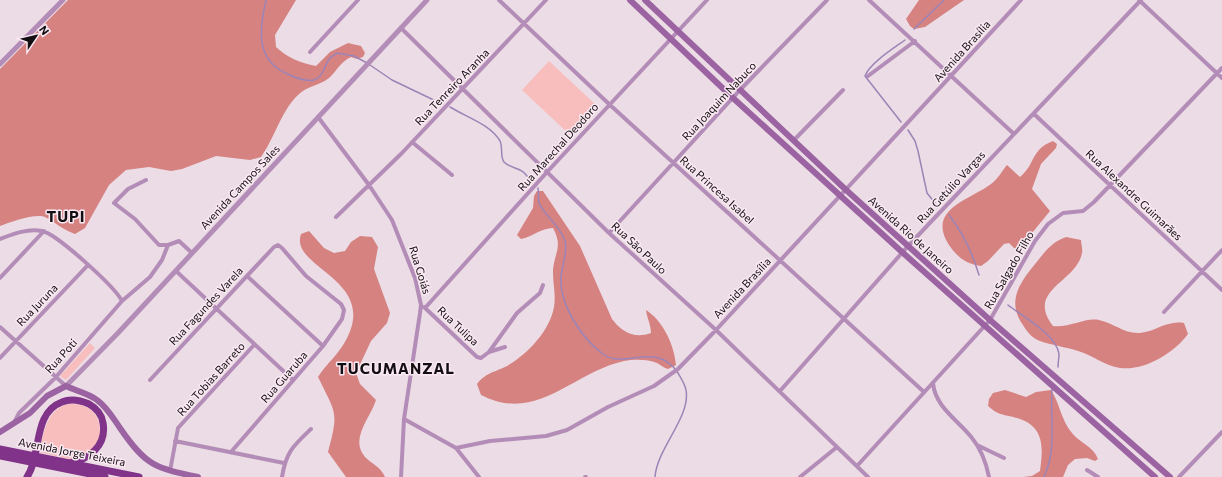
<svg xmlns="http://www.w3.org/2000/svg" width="1222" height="477" font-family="Commissioner,sans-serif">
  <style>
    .green { fill: #f7bebd }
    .forest { fill: #d58281 }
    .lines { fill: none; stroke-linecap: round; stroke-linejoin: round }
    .stream { stroke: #9c84b7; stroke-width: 1.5 }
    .minor { stroke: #b38db7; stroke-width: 4 }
    .tertiary { stroke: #b38db7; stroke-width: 5 }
    .secondary { stroke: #9b63a1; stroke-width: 6 }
    .trunk { stroke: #803388; stroke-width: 7 }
    .labels { text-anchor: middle; stroke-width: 3; stroke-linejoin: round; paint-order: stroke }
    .street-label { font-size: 11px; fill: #130e11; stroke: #fae9f2 }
    .district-label { font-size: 15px; font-weight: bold; letter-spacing: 1px; fill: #130e11; stroke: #fae9f2 }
  </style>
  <rect width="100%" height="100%" fill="#ecdce5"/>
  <path class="green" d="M 549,61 L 597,106 L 570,135 L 522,90 Z
    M 90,343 L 95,348 L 66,380 L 60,376 Z
    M 68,404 C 113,401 106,458 73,459 C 62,459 50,454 39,452 C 45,432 45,411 68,404 Z"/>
  <path class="forest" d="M 68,0 L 296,0 L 275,35 L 276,47 C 288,58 300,63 316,66 L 330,52 L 348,43 L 361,46 L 365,53 L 363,57 L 357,59 L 351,57 C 340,62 337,71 329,78 C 319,86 306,86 297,96 C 282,110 274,139 261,157 L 250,160 L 216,156 L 182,169 L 171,171 L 149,167 L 126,170 L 109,185 L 85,228 L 75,234 C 61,229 57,223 45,217 C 36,213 10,222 0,226 L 0,69 Z
    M 919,0 L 964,0 L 925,27 L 914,29 L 910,26 L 906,19 Z
    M 1053,141 L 1057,144 L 1056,148 L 1041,164 L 1032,189 L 1050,211 L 1019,249 L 1014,248 L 1009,243 L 1004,244 L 988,261 L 981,266 C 966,264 957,257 949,245 C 926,209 970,200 991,184 C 998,179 1002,171 1007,165 L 1020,177 C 1036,164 1030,150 1053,141 Z
    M 537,191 L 543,191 L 580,246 L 612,319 C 622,332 634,339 651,333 C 651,325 647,318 646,310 C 663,321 674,344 676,365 L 668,369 C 664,368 661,365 657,363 C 648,359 634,359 624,361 C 573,372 537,424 481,395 L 477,384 C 486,373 492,373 505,367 C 526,356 550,331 554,307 C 556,295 553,284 553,273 C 553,254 564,248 553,228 C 541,228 532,237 521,239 L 517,235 L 533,208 L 534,196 Z
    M 309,231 L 324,248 L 334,253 L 345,251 L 351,242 L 360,236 L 372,237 L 378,247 L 374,269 L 390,313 L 387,323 L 371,341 L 356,373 L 360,384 L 376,400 C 371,417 349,439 365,457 C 372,464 381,467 385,477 L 346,477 L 328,452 C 339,411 336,414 318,377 C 326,364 339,354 346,340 C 379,279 289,268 301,234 Z
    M 1066,237 L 1081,240 C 1081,244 1083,249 1082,253 C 1077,282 1025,290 1053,326 C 1070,328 1085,317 1099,320 C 1114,323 1124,334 1140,333 C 1157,331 1167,320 1184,323 L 1188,334 C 1174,353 1145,371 1120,368 C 1105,366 1092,355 1078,351 C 1066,347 1051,345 1040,341 C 1032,338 1027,332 1023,325 C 1008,304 1017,287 1031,269 C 1043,255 1049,243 1066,237 Z
    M 1005,390 L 1026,397 L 1036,392 L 1051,390 C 1060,404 1061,420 1072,433 C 1080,443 1093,446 1098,459 L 1095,461 L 1087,458 L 1075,459 L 1068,465 L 1063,477 L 1023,477 L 1032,476 L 1040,471 C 1043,449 1045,428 1020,419 C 1006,414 1000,417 988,406 L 989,399 L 993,393 Z"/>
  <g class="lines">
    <path class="stream" d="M 266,0 C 259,30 255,62 290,75 C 297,78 306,82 314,80 C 324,77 324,65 330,58 C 332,56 335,55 337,53 L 354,56 L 367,63
      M 914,29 L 944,0
      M 370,65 L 392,80 L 440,103
      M 450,107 C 466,117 490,124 500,141 C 503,147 500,157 504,162 C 513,171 521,164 531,182
      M 901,122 L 865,76 C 870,63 894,48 905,40
      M 908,130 L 915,141 L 918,151 L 927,193 L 935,203
      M 538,188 C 539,193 538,199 539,203 C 543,214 560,225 565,241 C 568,252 562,265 561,277 C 559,304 582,339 603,354 C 624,370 656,340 678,373 C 681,378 685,384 686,390 C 691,417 657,448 655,477
      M 949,215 C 964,234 972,252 979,275
      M 1008,305 C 1023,317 1056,334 1059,354 C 1059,358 1058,363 1058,367
      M 1044,477 C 1057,449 1050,419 1052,389"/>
    <path class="minor" d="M 499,0 L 609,104 L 924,392
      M 869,0 L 1014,134
      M 1139,0 L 1222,78
      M 401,28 L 609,233 L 716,330 L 868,477
      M 310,52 L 358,0
      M 868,76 L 915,41
      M 1034,114 L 1222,290
      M 318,117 L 369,185 L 392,220 L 415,278 L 421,305 L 420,313 L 404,419 L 401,477
      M 794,140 L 843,90
      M 412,142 L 452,175
      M 146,180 L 128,189 L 114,203 L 135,219 L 159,245 L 168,245 L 179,241 L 192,253
      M 336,217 L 402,153 L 546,0
      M 609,233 L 740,90 L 827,0
      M 0,239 C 13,234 28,228 42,231 C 57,234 115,287 122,301
      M 176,271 L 293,380
      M 247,276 L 323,346
      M 0,278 L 44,231
      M 424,307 L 477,357 L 481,358 L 489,352 L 505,347
      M 425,308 L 548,171 L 707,0
      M 1164,312 L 1222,250
      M 0,327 L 66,386
      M 489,352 L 517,313 L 540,293 L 543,285
      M 0,358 L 88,265
      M 150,380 L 274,247 L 278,245 L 282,248 L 306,276 L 341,304 L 344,310 L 342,319 L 323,346 L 231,452
      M 933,383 C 935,407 958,420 972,438 C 981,449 986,462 989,477
      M 780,391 L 908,246 L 1141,0
      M 404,419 L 456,448 L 479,477
      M 14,423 L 19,413 L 55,378 L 122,301 L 150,277 L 162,260 L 168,245
      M 175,441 L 284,463
      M 977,445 L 1004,458
      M 456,448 L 490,441 L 546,436 L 567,430 L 608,407 L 654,386 L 678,369 L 716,330 L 1021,0
      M 857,466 L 990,320 L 1035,241 L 1048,224 L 1063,213 L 1083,211 L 1094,202 L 1222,68
      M 1087,470 L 1098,477
      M 170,471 L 178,428 L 254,345
      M 282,477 C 286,452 293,446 311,429
      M 585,477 L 586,477
      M 800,477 L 837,447
      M 1179,477 L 1222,432"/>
    <path class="tertiary" d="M 0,64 L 63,0
      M 66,386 L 118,333 L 427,0"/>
    <path class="secondary" d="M 630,0 L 733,98 L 902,252 L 1155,477
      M 645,0 L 845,189 L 990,320 L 1170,477
      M 0,432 L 30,413 L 47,396 L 66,386 C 76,391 88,393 97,400 C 107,407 113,418 120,428 C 146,466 155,468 198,477"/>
    <path class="trunk" d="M 0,449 L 139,477
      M 0,456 L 105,477
      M 27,477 C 42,455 32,413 62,402 C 71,398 80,400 89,404 C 96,408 102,415 103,423 C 107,445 89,460 69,463"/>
  </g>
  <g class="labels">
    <g class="street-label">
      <text transform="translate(962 51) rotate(-48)" y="4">Avenida Brasília</text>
      <text transform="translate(452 87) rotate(-46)" y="4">Rua Tenreiro Aranha</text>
      <text transform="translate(719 101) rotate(-47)" y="4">Rua Joaquim Nabuco</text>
      <text transform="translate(558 147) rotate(-48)" y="4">Rua Marechal Deodoro</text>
      <text transform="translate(240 187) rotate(-47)" y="4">Avenida Campos Sales</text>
      <text transform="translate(951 187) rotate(-47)" y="4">Rua Getúlio Vargas</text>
      <text transform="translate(717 190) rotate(42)" y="4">Rua Princesa Isabel</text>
      <text transform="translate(1134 195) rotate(43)" y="4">Rua Alexandre Guimarães</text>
      <text transform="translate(911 235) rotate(42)" y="4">Avenida Rio de Janeiro</text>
      <text transform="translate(639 248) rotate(43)" y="4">Rua São Paulo</text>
      <text transform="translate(420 270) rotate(73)" y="4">Rua Goiás</text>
      <text transform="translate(1009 270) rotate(-60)" y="4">Rua Salgado Filho</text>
      <text transform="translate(742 288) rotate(-47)" y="4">Avenida Brasília</text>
      <text transform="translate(37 305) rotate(-46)" y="4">Rua Juruna</text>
      <text transform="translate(206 306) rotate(-47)" y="4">Rua Fagundes Varela</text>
      <text transform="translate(458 326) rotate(43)" y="4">Rua Tulipa</text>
      <text transform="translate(61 356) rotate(-48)" y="4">Rua Poti</text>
      <text transform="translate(284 377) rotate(-49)" y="4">Rua Guaruba</text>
      <text transform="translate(211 379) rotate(-48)" y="4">Rua Tobias Barreto</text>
      <text transform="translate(72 452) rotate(11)" y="4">Avenida Jorge Teixeira</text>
    </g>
    <g class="district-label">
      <text x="66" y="222">TUPI</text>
      <text x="396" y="374">TUCUMANZAL</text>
    </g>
  </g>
  <g transform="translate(36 36) rotate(55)" stroke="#fae9f2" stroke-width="3" paint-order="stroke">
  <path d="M0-3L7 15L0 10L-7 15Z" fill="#130e11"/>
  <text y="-6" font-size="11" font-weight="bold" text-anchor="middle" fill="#130e11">N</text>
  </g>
</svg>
